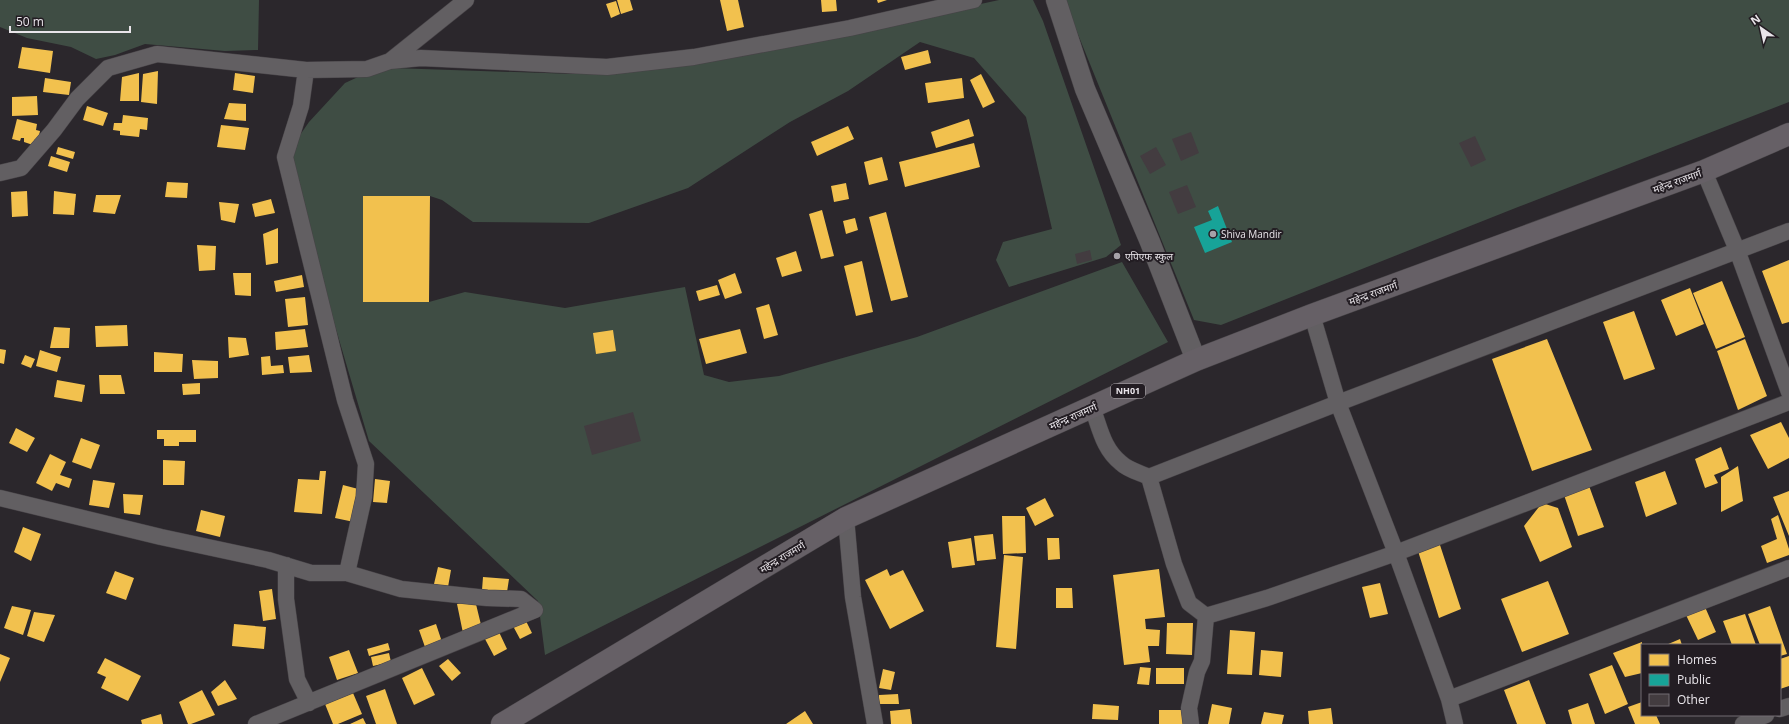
<svg xmlns="http://www.w3.org/2000/svg" width="1789" height="724" font-family="'Open Sans','Noto Sans Devanagari',sans-serif">
  <style>
    .green { fill: #3f4d44 }
    .homes { fill: #f2c14e }
    .public { fill: #17a398 }
    .building { fill: #433c40 }
    .lines { fill: none; stroke-linecap: round; stroke-linejoin: round }
    .minor-casing { stroke: #474347; stroke-width: 17 }
    .tertiary-casing { stroke: #474347; stroke-width: 21 }
    .trunk-casing { stroke: #474347; stroke-width: 23 }
    .minor { stroke: #625f62; stroke-width: 16 }
    .tertiary { stroke: #625f62; stroke-width: 20 }
    .trunk { stroke: #666066; stroke-width: 22 }
    .poi-dot { fill: #a6a2a8; stroke: #231d23; stroke-width: 1.5 }
    .labels { text-anchor: middle; stroke-width: 4; stroke-linejoin: round; paint-order: stroke }
    .shield { fill: #231d23; stroke: #aea9ae; stroke-width: 1 }
    .shield-label { font-size: 9px; font-weight: bold; fill: #e9e5ea }
    .street-label { font-size: 10px; fill: #e9e5ea; stroke: #231d23 }
    .poi-label { font-size: 10px; fill: #e9e5ea; stroke: #231d23; text-anchor: start }
  </style>
  <rect width="100%" height="100%" fill="#2b272c"/>
  <path class="green" d="M 0,0 L 259,0 L 258,50 L 225,51 L 145,44 L 115,55 L 96,59 L 71,47 L 27,38 L 0,27 Z
    M 999,0 L 1033,0 L 1043,21 L 1121,245 L 1106,257 L 1009,287 L 996,260 L 1003,242 L 1052,229 L 1026,117 L 974,58 L 920,42 L 848,91 L 790,122 L 688,188 L 589,223 L 473,222 L 442,200 L 430,196 L 363,196 L 363,302 L 429,302 L 465,292 L 565,308 L 685,287 L 704,375 L 729,382 L 779,376 L 917,337 L 1122,262 L 1168,342 L 545,655 L 538,601 L 369,441 L 335,326 L 293,161 L 293,145 L 309,122 L 345,83 L 358,77 L 393,68 L 574,74 L 692,64 L 824,38 Z
    M 1064,0 L 1789,0 L 1789,102 L 1518,207 L 1221,325 L 1194,320 Z"/>
  <path class="homes" d="M 617,0 L 630,0 L 633,10 L 621,14 Z
    M 720,0 L 738,0 L 744,27 L 727,31 Z
    M 821,0 L 836,0 L 837,11 L 822,12 Z
    M 877,0 L 887,0 L 878,3 Z
    M 616,1 L 620,14 L 611,18 L 606,4 Z
    M 22,47 L 53,51 L 50,73 L 18,68 Z
    M 928,50 L 931,63 L 905,70 L 901,57 Z
    M 158,71 L 157,104 L 141,102 L 143,74 Z
    M 139,73 L 139,101 L 120,101 L 122,77 Z
    M 235,73 L 255,76 L 253,93 L 233,90 Z
    M 981,74 L 995,102 L 983,108 L 970,80 Z
    M 45,78 L 71,82 L 69,95 L 43,92 Z
    M 962,78 L 964,98 L 928,103 L 925,83 Z
    M 37,96 L 38,115 L 12,116 L 12,97 Z
    M 229,103 L 246,104 L 246,121 L 224,119 Z
    M 87,106 L 108,113 L 103,126 L 83,120 Z
    M 123,115 L 148,118 L 147,130 L 140,129 L 139,137 L 120,135 L 120,131 L 113,130 L 114,123 L 122,123 Z
    M 17,119 L 37,124 L 36,130 L 40,131 L 38,140 L 35,139 L 33,145 L 24,142 L 24,138 L 21,138 L 20,141 L 12,139 Z
    M 969,119 L 974,136 L 936,148 L 931,132 Z
    M 221,125 L 249,128 L 245,150 L 217,147 Z
    M 848,126 L 854,139 L 817,156 L 811,142 Z
    M 974,143 L 980,167 L 905,187 L 899,162 Z
    M 58,147 L 75,152 L 73,159 L 56,154 Z
    M 51,156 L 70,162 L 67,172 L 48,166 Z
    M 882,157 L 888,180 L 869,185 L 864,162 Z
    M 167,182 L 188,183 L 187,198 L 165,197 Z
    M 846,183 L 849,199 L 834,202 L 831,186 Z
    M 27,191 L 28,216 L 12,217 L 11,192 Z
    M 54,191 L 76,194 L 74,215 L 53,214 Z
    M 96,195 L 121,195 L 115,214 L 93,212 Z
    M 363,196 L 430,196 L 429,302 L 363,302 Z
    M 271,199 L 275,213 L 255,217 L 252,204 Z
    M 219,202 L 239,204 L 235,223 L 221,220 Z
    M 822,210 L 834,256 L 821,259 L 809,214 Z
    M 886,212 L 908,297 L 891,301 L 869,217 Z
    M 855,218 L 858,230 L 846,234 L 843,221 Z
    M 278,228 L 278,263 L 266,265 L 263,234 Z
    M 197,245 L 216,246 L 215,270 L 199,271 Z
    M 796,251 L 802,271 L 782,277 L 776,258 Z
    M 1789,260 L 1789,322 L 1782,324 L 1762,271 Z
    M 862,261 L 873,312 L 856,316 L 844,266 Z
    M 233,273 L 251,273 L 251,296 L 235,295 Z
    M 735,273 L 742,293 L 725,299 L 718,280 Z
    M 302,275 L 304,287 L 276,292 L 274,281 Z
    M 1722,281 L 1745,337 L 1716,349 L 1693,293 Z
    M 717,285 L 720,295 L 699,301 L 696,291 Z
    M 1690,288 L 1704,324 L 1676,336 L 1661,300 Z
    M 305,297 L 308,325 L 288,327 L 285,299 Z
    M 769,304 L 778,335 L 764,339 L 756,308 Z
    M 1634,311 L 1655,369 L 1624,380 L 1603,322 Z
    M 127,325 L 128,346 L 96,347 L 95,326 Z
    M 54,327 L 70,328 L 69,348 L 50,348 Z
    M 305,329 L 308,347 L 276,350 L 275,332 Z
    M 740,329 L 747,353 L 706,364 L 699,339 Z
    M 613,330 L 616,351 L 596,354 L 593,333 Z
    M 228,337 L 246,338 L 249,355 L 229,358 Z
    M 1547,339 L 1592,450 L 1532,471 L 1492,359 Z
    M 1745,339 L 1767,396 L 1738,410 L 1717,351 Z
    M 0,349 L 6,350 L 4,364 L 0,363 Z
    M 40,350 L 61,357 L 57,372 L 36,366 Z
    M 154,352 L 183,354 L 182,372 L 154,372 Z
    M 25,355 L 35,359 L 31,368 L 21,364 Z
    M 309,355 L 312,372 L 290,373 L 288,357 Z
    M 270,356 L 271,366 L 283,365 L 284,373 L 262,375 L 261,357 Z
    M 192,360 L 218,361 L 218,378 L 194,379 Z
    M 99,375 L 121,375 L 125,394 L 100,394 Z
    M 57,380 L 85,385 L 82,402 L 54,397 Z
    M 200,383 L 200,394 L 183,395 L 182,384 Z
    M 1781,422 L 1789,438 L 1789,458 L 1768,469 L 1750,435 Z
    M 16,428 L 35,438 L 27,452 L 9,443 Z
    M 157,430 L 196,430 L 196,442 L 179,442 L 179,446 L 164,446 L 164,439 L 157,439 Z
    M 81,438 L 100,445 L 91,469 L 72,462 Z
    M 1721,447 L 1729,469 L 1714,475 L 1718,483 L 1705,488 L 1695,459 Z
    M 50,454 L 66,462 L 60,475 L 72,479 L 69,488 L 56,483 L 52,491 L 36,483 Z
    M 163,460 L 185,461 L 184,485 L 163,485 Z
    M 1738,466 L 1743,501 L 1721,512 L 1721,477 Z
    M 320,471 L 326,471 L 322,514 L 294,512 L 298,479 L 319,480 Z
    M 1665,471 L 1677,504 L 1646,517 L 1635,482 Z
    M 375,479 L 390,481 L 387,503 L 373,502 Z
    M 93,480 L 115,483 L 109,508 L 89,505 Z
    M 1588,483 L 1604,527 L 1578,536 L 1563,492 Z
    M 343,485 L 362,490 L 354,522 L 335,518 Z
    M 1789,491 L 1789,536 L 1773,497 Z
    M 123,494 L 143,495 L 140,515 L 124,513 Z
    M 1045,498 L 1054,516 L 1035,526 L 1026,508 Z
    M 1542,503 L 1558,508 L 1572,547 L 1540,562 L 1524,526 Z
    M 201,510 L 225,516 L 220,537 L 196,531 Z
    M 1778,515 L 1789,549 L 1789,555 L 1767,563 L 1761,546 L 1777,539 L 1771,519 Z
    M 1002,516 L 1025,516 L 1026,553 L 1003,554 Z
    M 23,527 L 41,534 L 31,561 L 14,552 Z
    M 993,534 L 996,559 L 977,561 L 974,536 Z
    M 971,538 L 975,565 L 952,568 L 948,542 Z
    M 1047,538 L 1059,538 L 1060,559 L 1048,560 Z
    M 1439,542 L 1461,609 L 1439,618 L 1418,551 Z
    M 1004,555 L 1023,557 L 1016,649 L 996,647 Z
    M 438,567 L 451,570 L 448,587 L 434,584 Z
    M 887,569 L 890,576 L 903,570 L 924,611 L 890,629 L 865,580 Z
    M 1159,569 L 1165,617 L 1145,619 L 1146,629 L 1160,630 L 1159,646 L 1148,646 L 1150,662 L 1124,665 L 1113,575 Z
    M 115,571 L 134,578 L 126,600 L 106,593 Z
    M 483,577 L 509,579 L 507,592 L 482,590 Z
    M 1548,581 L 1569,634 L 1522,652 L 1501,599 Z
    M 1380,583 L 1388,614 L 1370,618 L 1362,587 Z
    M 1056,588 L 1072,588 L 1073,608 L 1056,608 Z
    M 272,589 L 276,619 L 263,621 L 259,591 Z
    M 475,600 L 482,629 L 463,633 L 457,604 Z
    M 12,606 L 31,610 L 23,635 L 4,628 Z
    M 1770,606 L 1787,654 L 1780,656 L 1780,645 L 1760,645 L 1748,614 Z
    M 1705,607 L 1716,632 L 1698,640 L 1686,615 Z
    M 34,612 L 55,615 L 44,642 L 27,636 Z
    M 1745,614 L 1756,645 L 1732,645 L 1723,621 Z
    M 525,619 L 532,633 L 520,639 L 513,626 Z
    M 1167,623 L 1193,623 L 1192,655 L 1166,654 Z
    M 234,624 L 266,627 L 264,649 L 232,646 Z
    M 436,624 L 442,642 L 425,647 L 419,630 Z
    M 1230,630 L 1255,632 L 1252,675 L 1227,674 Z
    M 499,632 L 507,649 L 494,656 L 485,639 Z
    M 1680,639 L 1682,645 L 1666,645 Z
    M 1642,642 L 1642,673 L 1625,677 L 1613,653 Z
    M 388,643 L 390,650 L 369,656 L 367,649 Z
    M 349,650 L 358,673 L 337,680 L 329,657 Z
    M 1261,650 L 1283,652 L 1281,677 L 1259,675 Z
    M 389,653 L 391,662 L 373,666 L 371,657 Z
    M 0,654 L 10,658 L 0,682 Z
    M 1789,656 L 1789,686 L 1780,689 L 1780,659 Z
    M 105,658 L 141,676 L 128,701 L 101,688 L 106,677 L 97,673 Z
    M 448,659 L 461,673 L 452,681 L 439,666 Z
    M 1612,665 L 1628,704 L 1605,714 L 1589,674 Z
    M 1140,667 L 1151,668 L 1149,685 L 1137,684 Z
    M 422,668 L 435,695 L 414,705 L 402,678 Z
    M 1156,668 L 1184,668 L 1184,684 L 1156,684 Z
    M 883,669 L 895,672 L 891,690 L 879,688 Z
    M 225,680 L 237,699 L 218,706 L 211,692 Z
    M 1529,680 L 1546,724 L 1517,724 L 1504,690 Z
    M 385,689 L 397,724 L 376,724 L 366,696 Z
    M 202,690 L 215,715 L 191,724 L 188,724 L 179,702 Z
    M 353,693 L 362,714 L 338,724 L 333,724 L 325,704 Z
    M 898,694 L 899,704 L 879,704 L 879,695 Z
    M 1642,702 L 1642,715 L 1656,715 L 1660,724 L 1635,724 L 1628,707 Z
    M 1588,703 L 1595,724 L 1572,724 L 1568,710 Z
    M 1093,704 L 1119,706 L 1118,720 L 1092,719 Z
    M 1212,704 L 1232,708 L 1229,724 L 1208,724 Z
    M 1331,708 L 1333,724 L 1309,724 L 1308,711 Z
    M 910,709 L 912,724 L 891,724 L 890,711 Z
    M 1159,710 L 1183,710 L 1183,724 L 1159,724 Z
    M 805,711 L 813,724 L 786,724 Z
    M 1264,712 L 1284,715 L 1282,724 L 1261,724 Z
    M 161,714 L 163,724 L 142,724 L 141,720 Z
    M 363,718 L 366,724 L 350,724 Z"/>
  <path class="public" d="M 1218,206 L 1232,242 L 1205,253 L 1194,227 L 1212,220 L 1208,211 Z"/>
  <path class="building" d="M 1191,132 L 1199,153 L 1181,161 L 1172,139 Z
    M 1475,136 L 1486,160 L 1471,167 L 1459,143 Z
    M 1156,147 L 1166,165 L 1150,174 L 1140,156 Z
    M 1187,185 L 1196,207 L 1178,214 L 1169,192 Z
    M 1090,250 L 1092,260 L 1077,264 L 1075,254 Z
    M 633,412 L 641,441 L 592,455 L 584,426 Z"/>
  <g class="lines">
    <defs>
      <path id="minor" d="M 390,61 L 466,0
        M 306,70 L 301,106 L 285,157 L 345,400 L 366,464 L 364,497 L 347,573
        M 1704,171 L 1737,250 L 1789,392
        M 0,173 L 21,168 L 54,130 L 77,99 L 108,68 L 157,54 L 306,70 L 367,69 L 390,61 L 421,58 L 607,67 L 694,57 L 850,28 L 974,0
        M 1312,315 L 1338,403 L 1396,553 L 1449,699 L 1455,724
        M 1092,407 C 1100,428 1103,449 1121,463 C 1128,470 1141,473 1149,477 L 1338,403 L 1789,231
        M 1149,477 L 1174,564 L 1189,603 L 1206,616 L 1267,598 L 1396,553 L 1789,402
        M 0,498 L 161,537 L 268,560 L 311,573 L 347,573 L 401,589 L 487,598 L 521,599 L 535,610 L 256,724
        M 846,518 L 853,597 L 875,724
        M 286,565 L 286,599 L 297,679 L 309,703
        M 1449,699 L 1789,568
        M 1780,709 L 1789,706
        M 1191,724 L 1189,708 L 1197,672 L 1202,661 L 1206,616
        M 1743,724 L 1766,715"/>
      <path id="tertiary" d="M 1056,0 L 1085,89 L 1150,242 L 1196,360"/>
      <path id="trunk" d="M 502,724 L 846,518 L 1196,360 L 1312,315 L 1704,171 L 1789,134"/>
    </defs>
    <use href="#minor" class="minor-casing"/>
    <use href="#tertiary" class="tertiary-casing"/>
    <use href="#trunk" class="trunk-casing"/>
    <use href="#minor" class="minor"/>
    <use href="#tertiary" class="tertiary"/>
    <use href="#trunk" class="trunk"/>
  </g>
  <g class="poi-dot">
    <circle cx="1213" cy="234" r="4"/>
    <circle cx="1117" cy="256" r="4"/>
  </g>
  <g class="labels">
    <rect class="shield" x="1111" y="384" width="34" height="14" rx="3"/>
    <g class="shield-label">
      <text x="1128" y="394">NH01</text>
    </g>
    <g class="street-label">
      <text transform="translate(1677 181) rotate(-20)" y="4">महेन्द्र राजमार्ग</text>
      <text transform="translate(1373 293) rotate(-20)" y="4">महेन्द्र राजमार्ग</text>
      <text transform="translate(1073 416) rotate(-24)" y="4">महेन्द्र राजमार्ग</text>
      <text transform="translate(782 557) rotate(-31)" y="4">महेन्द्र राजमार्ग</text>
    </g>
    <g class="poi-label">
      <text x="1221" y="238">Shiva Mandir</text>
      <text x="1125" y="260">एपिएफ स्कुल</text>
    </g>
  </g>
  <rect x="1641" y="644" width="140" height="72" fill="#231d23" stroke="#726d73"/>
  <rect x="1649" y="654" width="20" height="12" fill="#f2c14e" stroke="#726d73"/>
  <text x="1677" y="664" font-size="12" fill="#e9e5ea">Homes</text>
  <rect x="1649" y="674" width="20" height="12" fill="#17a398" stroke="#726d73"/>
  <text x="1677" y="684" font-size="12" fill="#e9e5ea">Public</text>
  <rect x="1649" y="694" width="20" height="12" fill="#433c40" stroke="#726d73"/>
  <text x="1677" y="704" font-size="12" fill="#e9e5ea">Other</text>
  <g transform="translate(1761 28) rotate(326)" stroke="#231d23" stroke-width="3" paint-order="stroke">
  <path d="M0-3L7 15L0 10L-7 15Z" fill="#e9e5ea"/>
  <text y="-6" font-size="11" font-weight="bold" text-anchor="middle" fill="#e9e5ea">N</text>
  </g>
  <path d="M10 26v6h120v-6" fill="none" stroke="#e9e5ea" stroke-width="2"/>
  <text x="16" y="26" font-size="12" fill="#e9e5ea" stroke="#231d23" stroke-width="3" paint-order="stroke">50 m</text>
</svg>
